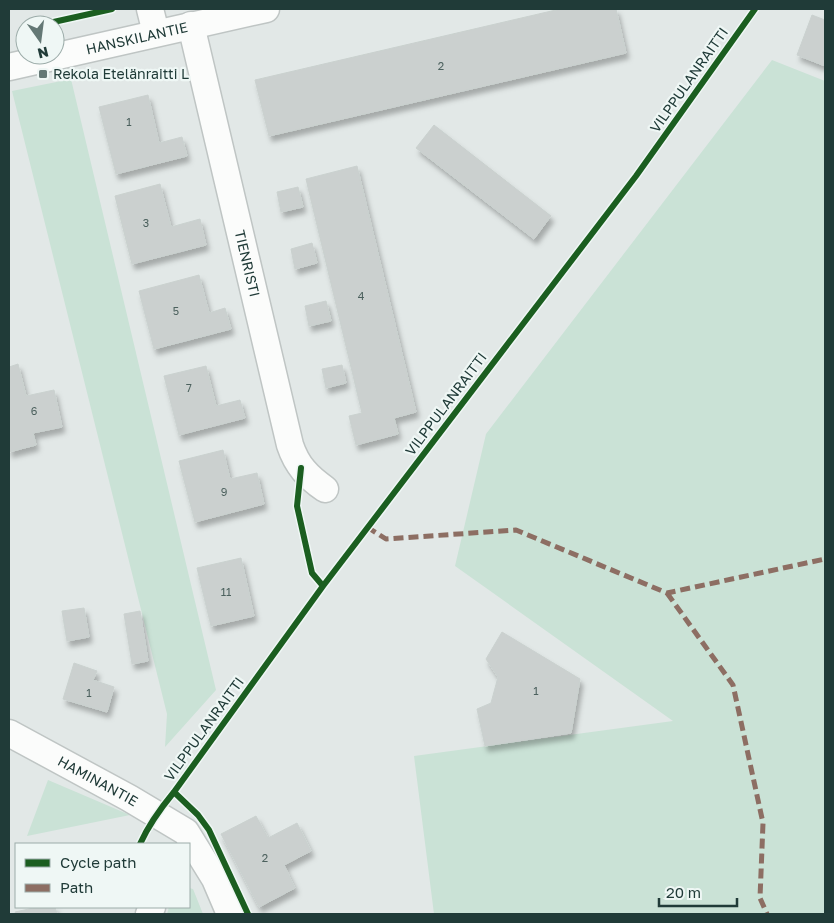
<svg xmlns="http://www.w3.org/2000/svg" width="834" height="923" font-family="'Golos Text',sans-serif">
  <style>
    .green { fill: #cae2d6 }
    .building { fill: #cbd0cf; stroke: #cad1cf; filter: url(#shadow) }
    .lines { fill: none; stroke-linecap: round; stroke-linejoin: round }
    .minor-casing { stroke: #bfc5c4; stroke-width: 29 }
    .minor { stroke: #fbfcfb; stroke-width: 26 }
    .quiet { stroke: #8d6e63; stroke-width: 5; stroke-dasharray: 10 5; stroke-linecap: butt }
    .cycleway-casing { stroke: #eff7f5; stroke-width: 9 }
    .cycleway { stroke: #1b5e20; stroke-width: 6 }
    .poi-dot { fill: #647875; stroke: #eff7f5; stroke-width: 2 }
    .labels { text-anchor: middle; stroke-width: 4.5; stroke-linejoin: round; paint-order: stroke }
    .number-label { font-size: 11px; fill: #4c615e }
    .street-label { font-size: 14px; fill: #203b38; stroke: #eff7f5 }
    .poi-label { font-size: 14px; fill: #203b38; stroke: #eff7f5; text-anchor: start }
  </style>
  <defs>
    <filter id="shadow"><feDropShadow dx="3" dy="5.5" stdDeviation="2.5" flood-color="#0004"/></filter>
  </defs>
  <rect width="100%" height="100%" fill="#e2e8e7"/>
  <path class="green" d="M 772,60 L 825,81 L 825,914 L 434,914 L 414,756 L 673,721 L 455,566 L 486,434 Z
    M 71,79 L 216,690 L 165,747 L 167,714 L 12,91 Z
    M 48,780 L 130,815 L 27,836 Z
    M 189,888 L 193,889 L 203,914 L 167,914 L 169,907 L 189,907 Z"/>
  <path class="building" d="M 560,9 L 616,9 L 626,53 L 269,136 L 255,80 Z
    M 812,15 L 825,20 L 825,66 L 797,55 Z
    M 148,95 L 159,143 L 182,137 L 187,156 L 116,174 L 99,107 Z
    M 434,125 L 551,216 L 534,239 L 416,148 Z
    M 357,166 L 416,412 L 394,418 L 398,434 L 356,445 L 349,416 L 362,413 L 306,179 Z
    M 160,184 L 171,227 L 200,219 L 206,245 L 132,264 L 115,196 Z
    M 298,187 L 303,207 L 281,212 L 277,192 Z
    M 312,243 L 317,263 L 295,269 L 291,249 Z
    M 199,275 L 209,313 L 225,308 L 231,329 L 154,349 L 139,291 Z
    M 326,301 L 331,321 L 309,326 L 305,306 Z
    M 18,364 L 26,396 L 54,390 L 62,427 L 33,433 L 36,445 L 9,452 L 9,367 Z
    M 342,365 L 346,383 L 326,388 L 322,369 Z
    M 206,366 L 216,406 L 240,400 L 245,418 L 179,435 L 164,376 Z
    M 223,450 L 230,479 L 257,473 L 264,504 L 195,522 L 179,461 Z
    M 241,558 L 254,616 L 211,626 L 197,568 Z
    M 84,608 L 89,637 L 67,641 L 62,611 Z
    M 140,611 L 148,661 L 132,664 L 124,614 Z
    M 502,632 L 580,679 L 571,733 L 485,746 L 477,709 L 491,703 L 498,677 L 486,659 Z
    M 74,663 L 97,671 L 93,680 L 114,687 L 107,712 L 63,699 Z
    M 256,816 L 268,838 L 297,823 L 311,851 L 284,865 L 295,888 L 259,907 L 221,834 Z
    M 38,907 L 55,907 L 57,914 L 16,914 L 15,912 Z"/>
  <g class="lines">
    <defs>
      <g id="minor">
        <path d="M 150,9 L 156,33"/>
        <path id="s1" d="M 191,25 L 290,445 C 297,466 308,477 325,489"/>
        <path id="s2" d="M 9,67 L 266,9"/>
        <path id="s3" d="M 9,733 L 129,798 L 186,832 L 215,879 L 230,914"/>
        <path d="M 149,914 L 152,907"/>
      </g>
    </defs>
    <use href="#minor" class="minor-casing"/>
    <use href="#minor" class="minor"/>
    <path class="quiet" d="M 367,527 L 386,539 L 516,530 L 667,593 L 825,559
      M 667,593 L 733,685 L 763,823 L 760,898 L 767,914"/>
    <defs>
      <path id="cycleway" d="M 40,25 L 112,9
        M 301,468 L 297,506 L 312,573 L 323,586
        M 174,792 L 198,815 L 209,830 L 248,914
        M 140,844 C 149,824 160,809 174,792 L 323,586 L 636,176 L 755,9"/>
    </defs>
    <use href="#cycleway" class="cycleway-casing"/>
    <use href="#cycleway" class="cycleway"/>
  </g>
  <rect class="poi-dot" x="38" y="69" width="10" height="10" rx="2.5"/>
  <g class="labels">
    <g class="number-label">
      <text x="441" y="70">2</text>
      <text x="129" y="126">1</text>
      <text x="146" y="227">3</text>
      <text x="361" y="300">4</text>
      <text x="176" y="315">5</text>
      <text x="189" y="392">7</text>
      <text x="34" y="415">6</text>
      <text x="224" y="496">9</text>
      <text x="226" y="596">11</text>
      <text x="536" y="695">1</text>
      <text x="89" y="697">1</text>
      <text x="265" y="862">2</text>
    </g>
    <g class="street-label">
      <text dy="5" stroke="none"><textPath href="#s2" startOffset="131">HANSKILANTIE</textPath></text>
      <text transform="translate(689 80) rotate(-55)" y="5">VILPPULANRAITTI</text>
      <text dy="5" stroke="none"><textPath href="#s1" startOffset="245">TIENRISTI</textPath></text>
      <text transform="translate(446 404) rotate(-53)" y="5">VILPPULANRAITTI</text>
      <text transform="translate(204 729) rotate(-54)" y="5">VILPPULANRAITTI</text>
      <text dy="5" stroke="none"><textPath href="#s3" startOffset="101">HAMINANTIE</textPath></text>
    </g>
    <g class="poi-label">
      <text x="53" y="79">Rekola Etelänraitti L</text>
    </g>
  </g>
  <rect width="834" height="923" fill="none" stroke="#203b38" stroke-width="20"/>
  <rect x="15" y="843" width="175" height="65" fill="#eff7f5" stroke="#9caca9"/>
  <rect x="25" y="859" width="25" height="8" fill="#1b5e20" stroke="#9caca9"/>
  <text x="60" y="868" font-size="15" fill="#203b38">Cycle path</text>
  <rect x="25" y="884" width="25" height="8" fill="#8d6e63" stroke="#9caca9"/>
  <text x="60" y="893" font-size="15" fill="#203b38">Path</text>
  <g transform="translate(40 40) rotate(166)"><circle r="24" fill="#eff7f5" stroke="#9caca9"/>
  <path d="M0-4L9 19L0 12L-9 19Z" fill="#647875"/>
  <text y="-8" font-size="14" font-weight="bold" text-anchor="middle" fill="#203b38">N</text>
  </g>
  <path d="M659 898v8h78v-8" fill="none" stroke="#203b38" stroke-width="2.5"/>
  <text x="666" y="898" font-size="15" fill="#203b38" stroke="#eff7f5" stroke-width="4" paint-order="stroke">20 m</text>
</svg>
